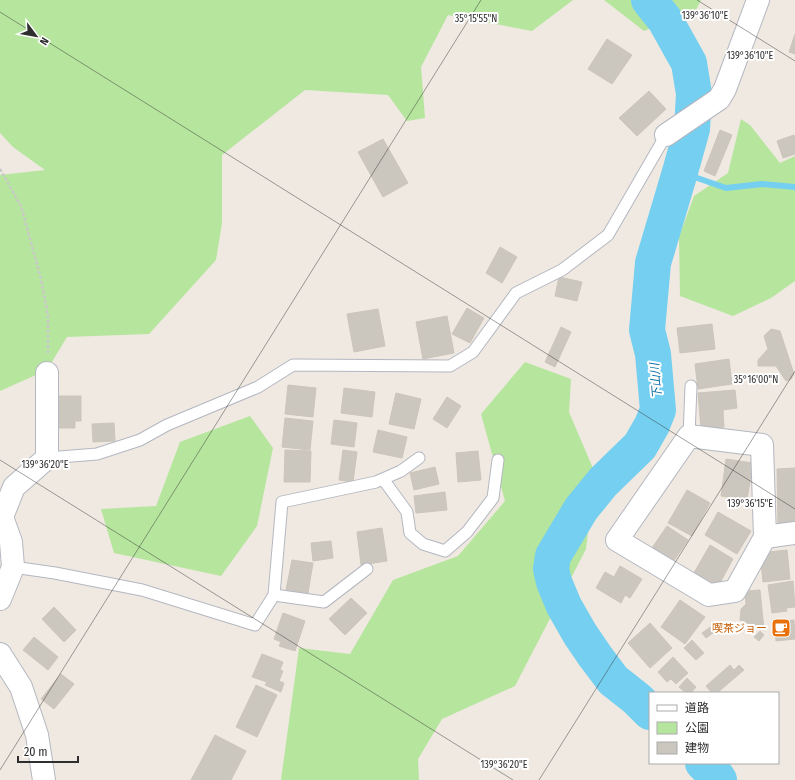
<svg xmlns="http://www.w3.org/2000/svg" width="795" height="780" font-family="'Fira Sans Condensed','Noto Sans JP',sans-serif">
  <style>
    .green { fill: #b6e59e }
    .lines { fill: none; stroke-linecap: round; stroke-linejoin: round }
    .stream { stroke: #75cff0; stroke-width: 6 }
    .river { stroke: #75cff0; stroke-width: 36 }
    .building { fill: #cbc7bf; stroke: #cbc5ba }
    .lane-casing { stroke: #b4b7c1; stroke-width: 13 }
    .street-casing { stroke: #b4b7c1; stroke-width: 24 }
    .path { stroke: #c9c9c9; stroke-width: 2.5; stroke-dasharray: 3 2; stroke-linecap: butt }
    .lane { stroke: #fff; stroke-width: 11 }
    .street { stroke: #fff; stroke-width: 22 }
    .ticks { fill: none; stroke: #2e2e2e; stroke-width: 1; stroke-opacity: 0.45 }
    .labels { text-anchor: middle; stroke-width: 4; stroke-linejoin: round; paint-order: stroke }
    .food-label { font-size: 11px; fill: #c56008; stroke: #fff; text-anchor: end }
    .water-label { font-size: 12px; font-style: italic; fill: #0d6fa3; stroke: #fff }
    .ticks-label { font-size: 10px; text-anchor: middle; fill: #2e2e2e; stroke: #fff; stroke-width: 4; stroke-linejoin: round; paint-order: stroke }
  </style>
  <rect width="100%" height="100%" fill="#efe9e1"/>
  <path class="green" d="M 0,0 L 573,0 L 532,31 L 448,15 L 421,67 L 425,118 L 407,121 L 388,95 L 305,90 L 222,155 L 222,223 L 216,260 L 149,334 L 67,337 L 47,370 L 0,391 L 0,175 L 45,170 L 13,147 L 0,133 Z
    M 604,0 L 701,0 L 696,10 L 644,31 Z
    M 741,119 L 750,125 L 780,163 L 795,156 L 795,281 L 771,298 L 733,316 L 680,296 L 679,237 L 694,196 L 728,173 Z
    M 525,362 L 571,379 L 569,412 L 595,473 L 586,549 L 515,686 L 442,719 L 418,759 L 419,780 L 281,780 L 299,648 L 350,654 L 393,580 L 458,556 L 505,501 L 481,414 Z
    M 250,416 L 273,448 L 257,526 L 221,576 L 114,553 L 101,509 L 156,506 L 180,442 Z"/>
  <g class="lines">
    <path class="stream" d="M 680,172 L 726,188 L 762,184 L 795,187"/>
    <path class="river" d="M 649,0 L 665,20 L 689,63 L 694,94 L 692,129 L 680,172 L 653,263 L 647,330 L 653,354 L 658,410 L 652,425 L 640,446 L 603,482 L 581,509 L 553,556 L 551,569 L 554,582 L 564,606 L 580,634 L 595,656 L 613,680 L 637,699 L 650,712
      M 703,763 L 717,777 L 719,780"/>
  </g>
  <path class="building" d="M 795,34 L 795,54 L 789,52 Z
    M 607,39 L 632,55 L 612,84 L 588,69 Z
    M 649,91 L 666,109 L 637,136 L 619,118 Z
    M 720,130 L 732,135 L 715,176 L 704,171 Z
    M 794,135 L 795,139 L 795,154 L 783,158 L 777,141 Z
    M 383,139 L 408,183 L 383,197 L 358,152 Z
    M 500,247 L 517,257 L 502,283 L 486,273 Z
    M 559,277 L 582,282 L 577,301 L 555,296 Z
    M 467,308 L 484,318 L 470,343 L 452,334 Z
    M 378,309 L 385,346 L 354,352 L 347,314 Z
    M 447,316 L 454,353 L 423,359 L 416,322 Z
    M 712,324 L 715,349 L 680,353 L 677,328 Z
    M 561,327 L 571,332 L 555,367 L 545,362 Z
    M 771,329 L 780,331 L 794,374 L 791,379 L 786,381 L 776,366 L 758,366 L 758,360 L 768,349 L 764,336 Z
    M 729,359 L 732,384 L 698,389 L 695,364 Z
    M 288,385 L 316,388 L 313,417 L 285,414 Z
    M 344,388 L 375,392 L 372,417 L 341,413 Z
    M 735,390 L 737,408 L 723,410 L 724,427 L 701,429 L 698,393 Z
    M 396,393 L 421,399 L 414,429 L 389,424 Z
    M 59,396 L 81,396 L 81,421 L 75,421 L 75,428 L 58,428 Z
    M 447,397 L 461,406 L 447,428 L 433,419 Z
    M 285,418 L 313,421 L 310,450 L 282,447 Z
    M 334,420 L 357,423 L 354,447 L 331,444 Z
    M 114,423 L 115,441 L 93,442 L 92,424 Z
    M 378,430 L 407,437 L 402,458 L 373,452 Z
    M 285,450 L 311,451 L 310,482 L 284,482 Z
    M 343,450 L 357,452 L 353,482 L 339,480 Z
    M 478,451 L 481,480 L 458,482 L 456,453 Z
    M 726,459 L 753,463 L 747,500 L 721,496 Z
    M 435,467 L 439,484 L 414,490 L 410,473 Z
    M 795,468 L 795,524 L 778,524 L 777,469 Z
    M 687,490 L 710,503 L 692,536 L 668,523 Z
    M 445,492 L 447,510 L 416,513 L 414,496 Z
    M 718,512 L 751,531 L 737,554 L 705,535 Z
    M 667,526 L 688,540 L 673,562 L 652,548 Z
    M 382,528 L 387,561 L 361,565 L 357,532 Z
    M 331,541 L 333,558 L 313,561 L 311,543 Z
    M 710,545 L 733,559 L 715,592 L 691,578 Z
    M 787,550 L 790,579 L 763,582 L 760,553 Z
    M 292,560 L 313,563 L 308,593 L 286,590 Z
    M 620,566 L 642,579 L 630,598 L 625,595 L 621,603 L 596,588 L 605,572 L 614,577 Z
    M 793,581 L 795,607 L 786,608 L 787,611 L 772,613 L 768,585 Z
    M 760,590 L 764,630 L 740,620 L 741,609 L 746,604 L 745,591 Z
    M 351,598 L 367,613 L 345,635 L 329,619 Z
    M 680,600 L 705,617 L 685,644 L 661,627 Z
    M 54,607 L 76,630 L 64,642 L 42,619 Z
    M 283,613 L 305,621 L 295,651 L 279,646 L 281,642 L 274,639 Z
    M 794,620 L 795,639 L 776,641 L 775,622 Z
    M 650,623 L 672,648 L 650,668 L 628,643 Z
    M 712,626 L 716,631 L 706,638 L 702,633 Z
    M 760,631 L 764,635 L 759,641 L 754,637 Z
    M 34,637 L 58,657 L 48,670 L 23,650 Z
    M 692,640 L 704,653 L 696,660 L 684,648 Z
    M 262,654 L 283,662 L 280,670 L 283,671 L 279,681 L 284,683 L 281,692 L 265,685 L 267,682 L 252,677 Z
    M 673,657 L 688,673 L 676,684 L 671,679 L 667,682 L 658,672 Z
    M 730,665 L 734,670 L 739,665 L 744,670 L 717,693 L 712,693 L 706,686 Z
    M 61,674 L 74,684 L 54,709 L 41,699 Z
    M 687,678 L 696,687 L 691,693 L 686,693 L 679,687 Z
    M 256,685 L 277,695 L 257,737 L 236,727 Z
    M 215,735 L 246,751 L 231,780 L 191,780 Z"/>
  <g class="lines">
    <defs>
      <path id="lane" d="M 689,436 L 691,386
        M 47,458 L 97,454 L 140,440 L 167,425 L 258,387 L 293,365 L 450,366 L 473,352 L 516,293 L 562,270 L 608,235 L 666,135
        M 383,479 L 407,512 L 410,533 L 423,544 L 445,551 L 467,532 L 493,498 L 498,460
        M 13,567 L 55,573 L 142,590 L 255,625 L 274,595 L 282,502 L 376,482 L 401,471 L 419,458
        M 274,595 L 324,602 L 367,569"/>
      <path id="street" d="M 666,135 L 719,99 L 725,89 L 758,0
        M 689,436 L 762,445 L 765,537 L 735,591 L 709,595 L 617,540 Z
        M 765,537 L 795,533
        M 0,599 L 13,567 L 11,542 L 2,517 L 14,487 L 47,458 L 47,373
        M 0,654 L 21,687 L 37,735 L 44,780"/>
    </defs>
    <use href="#lane" class="lane-casing"/>
    <use href="#street" class="street-casing"/>
    <path class="path" d="M 0,169 L 21,206 L 41,279 L 48,316 L 48,353"/>
    <use href="#lane" class="lane"/>
    <use href="#street" class="street"/>
  </g>
  <path class="ticks" d="M 697,0 L 795,61M 0,12 L 795,509M 0,460 L 513,780M 0,770 L 481,0M 539,780 L 795,371"/>
  <defs>
    <symbol id="cafe-square" viewBox="-11 -11 22 22"><rect x="-9" y="-9" width="18" height="18" rx="4" fill="#e8710a" stroke="#fff"/><path d="M-5.5-4.5H6V0H3Q3 3.5 0 3.5H-2.5Q-5.5 3.5-5.5 0ZM3-3.2v2h1.7v-2ZM-6 4.5H4V6H-6Z" fill="#fff"/></symbol>
  </defs>
  <g fill-rule="evenodd">
    <use href="#cafe-square" x="770" y="617" width="22" height="22"/>
  </g>
  <g class="labels">
    <g class="food-label">
      <text x="767" y="632">喫茶ジョー</text>
    </g>
    <g class="water-label">
      <text transform="translate(656 381) rotate(-95)" y="4">下山川</text>
    </g>
  </g>
  <g class="ticks-label">
    <text x="705" y="19">139°36'10"E</text>
    <text x="476" y="22">35°15'55"N</text>
    <text x="750" y="59">139°36'10"E</text>
    <text x="756" y="383">35°16'00"N</text>
    <text x="45" y="468">139°36'20"E</text>
    <text x="750" y="507">139°36'15"E</text>
    <text x="504" y="768">139°36'20"E</text>
  </g>
  <rect x="649" y="692" width="130" height="72" fill="#ffffff" stroke="#ababab"/>
  <rect x="657" y="705" width="20" height="6" fill="#ffffff" stroke="#ababab"/>
  <text x="685" y="712" font-size="12" fill="#2e2e2e">道路</text>
  <rect x="657" y="722" width="20" height="12" fill="#b6e59e" stroke="#ababab"/>
  <text x="685" y="732" font-size="12" fill="#2e2e2e">公園</text>
  <rect x="657" y="742" width="20" height="12" fill="#cbc7bf" stroke="#ababab"/>
  <text x="685" y="752" font-size="12" fill="#2e2e2e">建物</text>
  <g transform="translate(36 36) rotate(122)" stroke="#ffffff" stroke-width="3" paint-order="stroke">
  <path d="M0-3L7 15L0 10L-7 15Z" fill="#2e2e2e"/>
  <text y="-6" font-size="11" font-weight="bold" text-anchor="middle" fill="#2e2e2e">N</text>
  </g>
  <path d="M18 756v6h60v-6" fill="none" stroke="#2e2e2e" stroke-width="2"/>
  <text x="24" y="756" font-size="12" fill="#2e2e2e" stroke="#ffffff" stroke-width="3" paint-order="stroke">20 m</text>
</svg>
